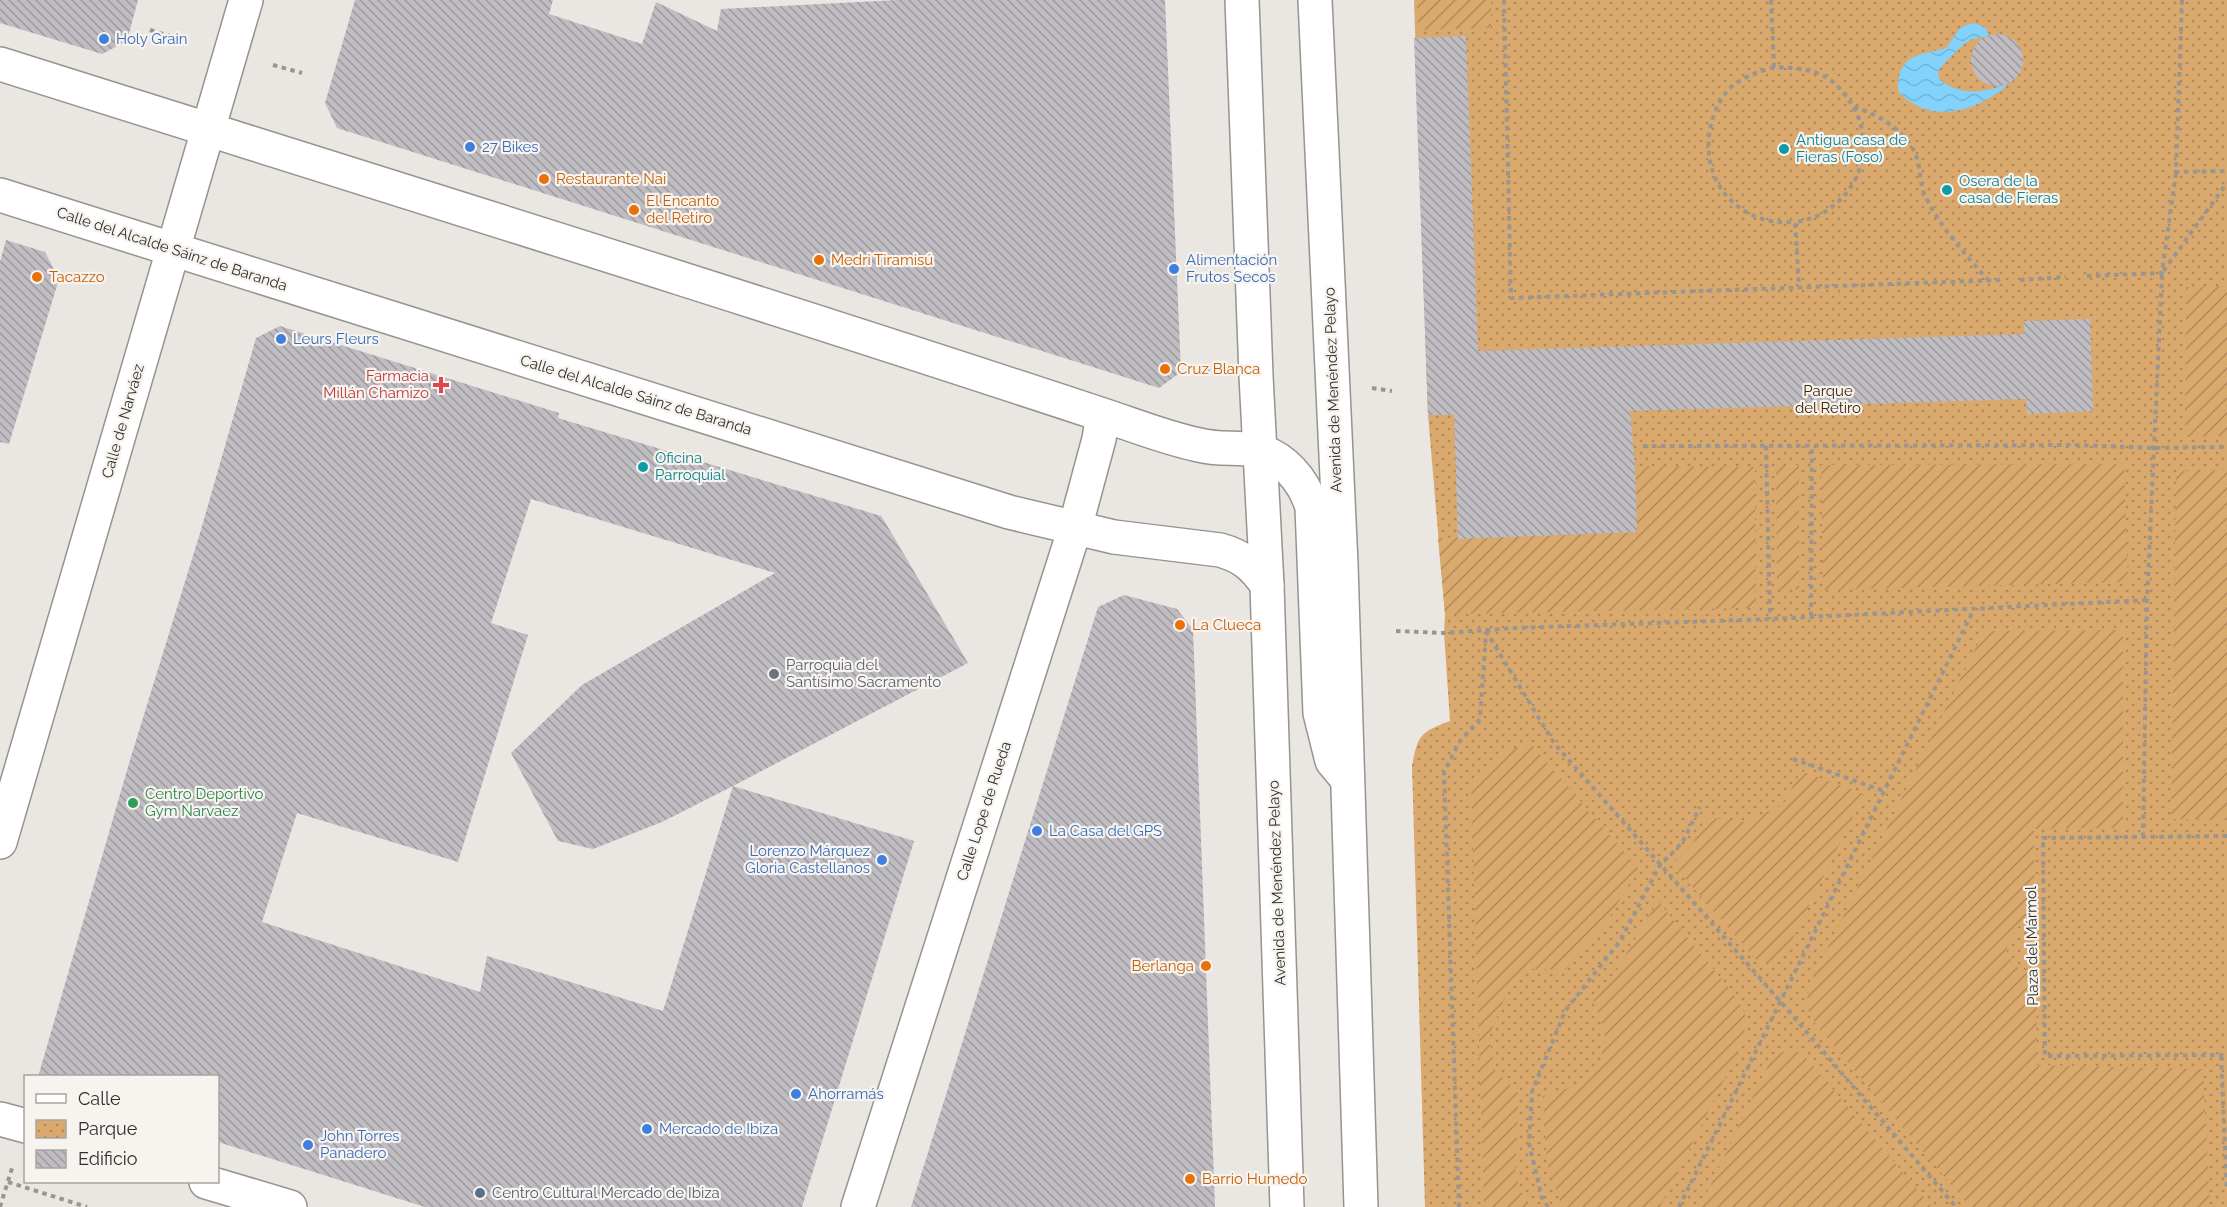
<svg xmlns="http://www.w3.org/2000/svg" width="2227" height="1207" font-family="Raleway,sans-serif">
  <style>
    .park { fill: url(#park-dots) }
    .garden { fill: url(#garden-furrows) }
    .water { fill: url(#water-waves) }
    .building { fill: url(#building-back-hatch); fill-rule: evenodd }
    .lines { fill: none; stroke-linecap: round; stroke-linejoin: round }
    .minor-casing { stroke: #97938f; stroke-width: 36 }
    .major-casing { stroke: #97938f; stroke-width: 36 }
    .path { stroke: #999692; stroke-width: 4; stroke-dasharray: 4.5 4.5; stroke-linecap: butt }
    .minor { stroke: #fff; stroke-width: 33 }
    .major { stroke: #fff; stroke-width: 33 }
    .shop-dot { fill: #3f7fe0; stroke: #f7f3ee; stroke-width: 2 }
    .culture-dot { fill: #0f9aa8; stroke: #f7f3ee; stroke-width: 2 }
    .food-dot { fill: #e8710a; stroke: #f7f3ee; stroke-width: 2 }
    .health-dot { fill: #e0444e; stroke: #f7f3ee; stroke-width: 2 }
    .worship-dot { fill: #6b7280; stroke: #f7f3ee; stroke-width: 2 }
    .leisure-dot { fill: #2e9e5b; stroke: #f7f3ee; stroke-width: 2 }
    .service-dot { fill: #5c6f8a; stroke: #f7f3ee; stroke-width: 2 }
    .labels { text-anchor: middle; stroke-width: 4.5; stroke-linejoin: round; paint-order: stroke }
    .shop-label { font-size: 15px; fill: #366cbe; stroke: #f7f3ee; text-anchor: start }
    .culture-label { font-size: 15px; fill: #0d838f; stroke: #f7f3ee; text-anchor: start }
    .food-label { font-size: 15px; fill: #c56008; stroke: #f7f3ee; text-anchor: start }
    .street-label { font-size: 15px; fill: #312f2d; stroke: #f7f3ee }
    .health-label { font-size: 15px; fill: #be3a42; stroke: #f7f3ee; text-anchor: end }
    .park-label { font-size: 15px; fill: #3d280c; stroke: #f7f3ee }
    .worship-label { font-size: 15px; fill: #5b616d; stroke: #f7f3ee; text-anchor: start }
    .leisure-label { font-size: 15px; fill: #27864d; stroke: #f7f3ee; text-anchor: start }
    .service-label { font-size: 15px; fill: #4e5e75; stroke: #f7f3ee; text-anchor: start }
  </style>
  <defs>
    <pattern id="park-dots" width="8" height="8" patternUnits="userSpaceOnUse" patternTransform="scale(1.5)"><rect width="8" height="8" fill="#daa96d"/><path d="M2 2h.1M6 6h.1" fill="none" stroke="#b18a5a" stroke-width="1.8" stroke-linecap="round"/></pattern>
    <pattern id="garden-furrows" width="10" height="10" patternUnits="userSpaceOnUse" patternTransform="scale(1.5)"><rect width="10" height="10" fill="#daa96d"/><path d="M-1 1l2-2M0 10L10 0M9 11l2-2" fill="none" stroke="#b18a5a"/></pattern>
    <pattern id="water-waves" width="16" height="10" patternUnits="userSpaceOnUse" patternTransform="scale(1.5)"><rect width="16" height="10" fill="#82d2fc"/><path d="M0 5q4-4 8 0t8 0" fill="none" stroke="#71b5d8"/></pattern>
    <pattern id="building-back-hatch" width="6" height="6" patternUnits="userSpaceOnUse" patternTransform="scale(1.5)"><rect width="6" height="6" fill="#bfbdc2"/><path d="M-1 5l2 2M0 0l6 6M5-1l2 2" fill="none" stroke="#9c9a9e"/></pattern>
  </defs>
  <rect width="100%" height="100%" fill="#eae6e1"/>
  <path class="park" d="M 1414,0 L 2227,0 L 2227,1207 L 1425,1207 L 1412,766 C 1418,735 1419,733 1450,721 L 1444,633 L 1445,614 L 1428,415 Z"/>
  <path class="garden" d="M 1417,0 L 1491,0 L 1491,28 L 1418,30 Z
    M 2227,286 L 2227,436 L 2185,437 L 2186,287 Z
    M 2124,464 L 2128,582 L 1823,590 L 1821,465 Z
    M 1776,465 L 1799,465 L 1799,589 L 1777,590 Z
    M 1635,466 L 1755,467 L 1756,608 L 1445,614 L 1438,538 L 1637,532 Z
    M 2227,470 L 2227,820 L 2171,819 L 2176,471 Z
    M 2123,630 L 2123,828 L 2034,829 L 2035,919 L 2016,928 L 2006,950 L 2014,966 L 2036,974 L 2037,1065 L 2203,1069 L 2210,1207 L 1970,1207 L 1816,1025 L 1806,1006 L 1810,984 L 1984,631 Z
    M 1532,745 L 1638,868 L 1608,920 L 1565,970 L 1531,969 L 1506,994 L 1489,1037 L 1495,1070 L 1519,1094 L 1515,1173 L 1527,1207 L 1484,1207 L 1471,780 L 1501,751 Z
    M 1801,771 L 1864,794 L 1782,960 L 1760,964 L 1673,865 L 1693,843 L 1706,817 L 1745,822 L 1783,805 Z
    M 1658,901 L 1736,997 L 1745,1014 L 1744,1040 L 1660,1207 L 1562,1207 L 1547,1162 L 1543,1096 L 1585,1083 L 1600,1062 L 1605,1033 L 1592,996 L 1615,973 Z
    M 1787,1051 L 1803,1054 L 1932,1207 L 1700,1207 L 1773,1055 Z"/>
  <path class="water" d="M 1974,23 L 1986,28 L 1989,35 C 1982,39 1976,37 1970,40 C 1960,46 1949,59 1941,67 L 1938,72 L 1939,79 C 1963,98 1985,92 2010,83 C 1979,111 1930,127 1898,91 C 1897,53 1919,56 1946,48 L 1961,27 Z"/>
  <path class="building" d="M 0,0 L 138,0 L 127,41 L 102,54 L 0,23 Z
    M 355,0 L 553,0 L 549,14 L 642,44 L 656,2 L 717,31 L 721,9 L 898,0 L 1165,0 L 1181,372 L 1159,388 L 337,128 L 325,103 Z
    M1971 60a26 26 0 1 1 52 0a26 26 0 1 1-52 0Z
    M 1466,36 L 1478,351 L 2024,334 L 2024,321 L 2090,319 L 2093,411 L 2027,414 L 2026,399 L 1630,411 L 1635,466 L 1637,532 L 1458,539 L 1454,415 L 1428,415 L 1414,38 Z
    M 6,240 L 45,252 L 59,279 L 9,444 L 0,442 L 0,262 Z
    M 280,326 L 559,413 L 558,418 L 881,516 L 885,522 L 968,663 L 733,786 L 914,841 L 802,1207 L 425,1207 L 218,1142 L 218,1077 L 38,1077 L 130,760 L 200,533 L 256,338 ZM 531,499 L 775,573 L 582,685 L 511,753 L 558,841 L 593,849 L 662,822 L 733,786 L 663,1011 L 487,956 L 480,992 L 262,922 L 297,813 L 458,862 L 528,635 L 491,623 Z
    M 1124,595 L 1177,609 L 1193,630 L 1215,1207 L 911,1207 L 1098,607 Z"/>
  <g class="lines">
    <defs>
      <path id="minor" d="M 0,64 C 371,181 743,296 1112,418 C 1141,428 1170,439 1199,445 C 1218,450 1236,447 1255,450 C 1283,455 1304,481 1312,507 L 1320,713 L 1332,761 L 1347,779
        M 0,195 L 1009,512 L 1114,537 L 1220,550 C 1242,556 1254,566 1267,585
        M 0,842 L 246,0
        M 0,1119 L 26,1126
        M 206,1182 L 290,1207
        M 858,1207 L 1075,528 L 1099,439 L 1101,426 L 1099,414"/>
      <path id="major" d="M 1242,0 L 1256,376 L 1267,585 L 1287,1207
        M 1315,0 L 1341,564 L 1361,1207"/>
    </defs>
    <use href="#minor" class="minor-casing"/>
    <use href="#major" class="major-casing"/>
    <path class="path" d="M 1504,0 L 1511,298 L 2001,280
      M 1771,0 L 1774,67 C 1792,68 1807,68 1824,76 C 1836,82 1845,94 1852,105 C 1882,153 1850,215 1795,222 L 1799,287
      M 2182,0 L 2176,172 L 2227,171
      M 150,30 L 187,41
      M 273,65 L 302,73
      M 1774,67 C 1758,72 1742,77 1729,89 C 1721,98 1715,110 1712,121 C 1696,178 1737,227 1795,222
      M 1854,107 C 1880,115 1911,133 1918,162 C 1921,174 1920,187 1926,198 C 1942,229 1965,254 1988,280
      M 2087,276 L 2162,273 L 2176,172
      M 2020,280 L 2066,277
      M 1205,370 L 1215,371
      M 1372,388 L 1392,391
      M 1643,446 L 2075,445 L 2154,448 L 2227,447
      M 1766,446 L 1770,619
      M 1811,616 L 1812,446
      M 1396,631 L 1444,633 L 1516,628 L 1770,619 L 2147,600
      M 1486,631 L 1554,743 L 1780,1001 L 1956,1207
      M 1793,759 L 1884,791
      M 2227,836 L 2043,838 L 2045,1056 L 2227,1055
      M 2143,837 L 2147,600 L 2162,273 L 2227,183
      M 2221,1056 L 2227,1190
      M 8,1182 L 87,1207
      M 0,1207 L 13,1165
      M 1459,1207 L 1444,772 L 1460,741 L 1480,719 L 1486,632
      M 1548,1207 L 1542,1198 L 1529,1143 L 1532,1092 L 1565,1011 L 1620,941 L 1660,865 L 1682,843 L 1700,807
      M 1679,1207 L 1974,609"/>
    <use href="#minor" class="minor"/>
    <use href="#major" class="major"/>
  </g>
  <g class="shop-dot">
    <circle cx="104" cy="39" r="6"/>
    <circle cx="470" cy="147" r="6"/>
    <circle cx="1174" cy="269" r="6"/>
    <circle cx="281" cy="339" r="6"/>
    <circle cx="1037" cy="831" r="6"/>
    <circle cx="882" cy="860" r="6"/>
    <circle cx="796" cy="1094" r="6"/>
    <circle cx="647" cy="1129" r="6"/>
    <circle cx="308" cy="1145" r="6"/>
  </g>
  <g class="culture-dot">
    <circle cx="1784" cy="149" r="6"/>
    <circle cx="1947" cy="190" r="6"/>
    <circle cx="643" cy="467" r="6"/>
  </g>
  <g class="food-dot">
    <circle cx="544" cy="179" r="6"/>
    <circle cx="634" cy="210" r="6"/>
    <circle cx="819" cy="260" r="6"/>
    <circle cx="37" cy="277" r="6"/>
    <circle cx="1165" cy="369" r="6"/>
    <circle cx="1180" cy="625" r="6"/>
    <circle cx="1206" cy="966" r="6"/>
    <circle cx="1190" cy="1179" r="6"/>
  </g>
  <path class="health-dot" d="M438 376h6v6h6v6h-6v6h-6v-6h-6v-6h6z"/>
  <circle class="worship-dot" cx="774" cy="674" r="6"/>
  <circle class="leisure-dot" cx="133" cy="803" r="6"/>
  <circle class="service-dot" cx="480" cy="1193" r="6"/>
  <g class="labels">
    <g class="shop-label">
      <text x="116" y="44">Holy Grain</text>
      <text x="482" y="152">27 Bikes</text>
      <text x="1186" y="265">Alimentación<tspan x="1186" dy="17">Frutos Secos</tspan></text>
      <text x="293" y="344">Leurs Fleurs</text>
      <text x="1049" y="836">La Casa del GPS</text>
      <text x="870" y="856" text-anchor="end">Lorenzo Márquez<tspan x="870" dy="17">Gloria Castellanos</tspan></text>
      <text x="808" y="1099">Ahorramás</text>
      <text x="659" y="1134">Mercado de Ibiza</text>
      <text x="320" y="1141">John Torres<tspan x="320" dy="17">Panadero</tspan></text>
    </g>
    <g class="culture-label">
      <text x="1796" y="145">Antigua casa de<tspan x="1796" dy="17">Fieras (Foso)</tspan></text>
      <text x="1959" y="186">Osera de la<tspan x="1959" dy="17">casa de Fieras</tspan></text>
      <text x="655" y="463">Oficina<tspan x="655" dy="17">Parroquial</tspan></text>
    </g>
    <g class="food-label">
      <text x="556" y="184">Restaurante Nai</text>
      <text x="646" y="206">El Encanto<tspan x="646" dy="17">del Retiro</tspan></text>
      <text x="831" y="265">Medri Tiramisú</text>
      <text x="49" y="282">Tacazzo</text>
      <text x="1177" y="374">Cruz Blanca</text>
      <text x="1192" y="630">La Clueca</text>
      <text x="1194" y="971" text-anchor="end">Berlanga</text>
      <text x="1202" y="1184">Barrio Humedo</text>
    </g>
    <g class="street-label">
      <text transform="translate(172 249) rotate(18)" y="5">Calle del Alcalde Sáinz de Baranda</text>
      <text transform="translate(1333 390) rotate(-92)" y="5">Avenida de Menéndez Pelayo</text>
      <text transform="translate(636 395) rotate(17)" y="5">Calle del Alcalde Sáinz de Baranda</text>
      <text transform="translate(123 421) rotate(-74)" y="5">Calle de Narváez</text>
      <text transform="translate(984 811) rotate(-72)" y="5">Calle Lope de Rueda</text>
      <text transform="translate(1277 883) rotate(-92)" y="5">Avenida de Menéndez Pelayo</text>
      <text transform="translate(2032 946) rotate(-91)" y="5">Plaza del Mármol</text>
    </g>
    <g class="health-label">
      <text x="429" y="381">Farmacia<tspan x="429" dy="17">Millán Chamizo</tspan></text>
    </g>
    <g class="park-label">
      <text x="1828" y="396">Parque<tspan x="1828" dy="17">del Retiro</tspan></text>
    </g>
    <g class="worship-label">
      <text x="786" y="670">Parroquia del<tspan x="786" dy="17">Santísimo Sacramento</tspan></text>
    </g>
    <g class="leisure-label">
      <text x="145" y="799">Centro Deportivo<tspan x="145" dy="17">Gym Narvaez</tspan></text>
    </g>
    <g class="service-label">
      <text x="492" y="1198">Centro Cultural Mercado de Ibiza</text>
    </g>
  </g>
  <rect x="24" y="1075" width="195" height="108" fill="#f7f3ee" stroke="#a8a5a1" stroke-width="1.5"/>
  <rect x="36" y="1094" width="30" height="9" fill="#ffffff" stroke="#a8a5a1" stroke-width="1.5"/>
  <text x="78" y="1105" font-size="18" fill="#312f2d">Calle</text>
  <rect x="36" y="1120" width="30" height="18" fill="url(#park-dots)" stroke="#a8a5a1" stroke-width="1.5"/>
  <text x="78" y="1135" font-size="18" fill="#312f2d">Parque</text>
  <rect x="36" y="1150" width="30" height="18" fill="url(#building-back-hatch)" stroke="#a8a5a1" stroke-width="1.5"/>
  <text x="78" y="1165" font-size="18" fill="#312f2d">Edificio</text>
</svg>
